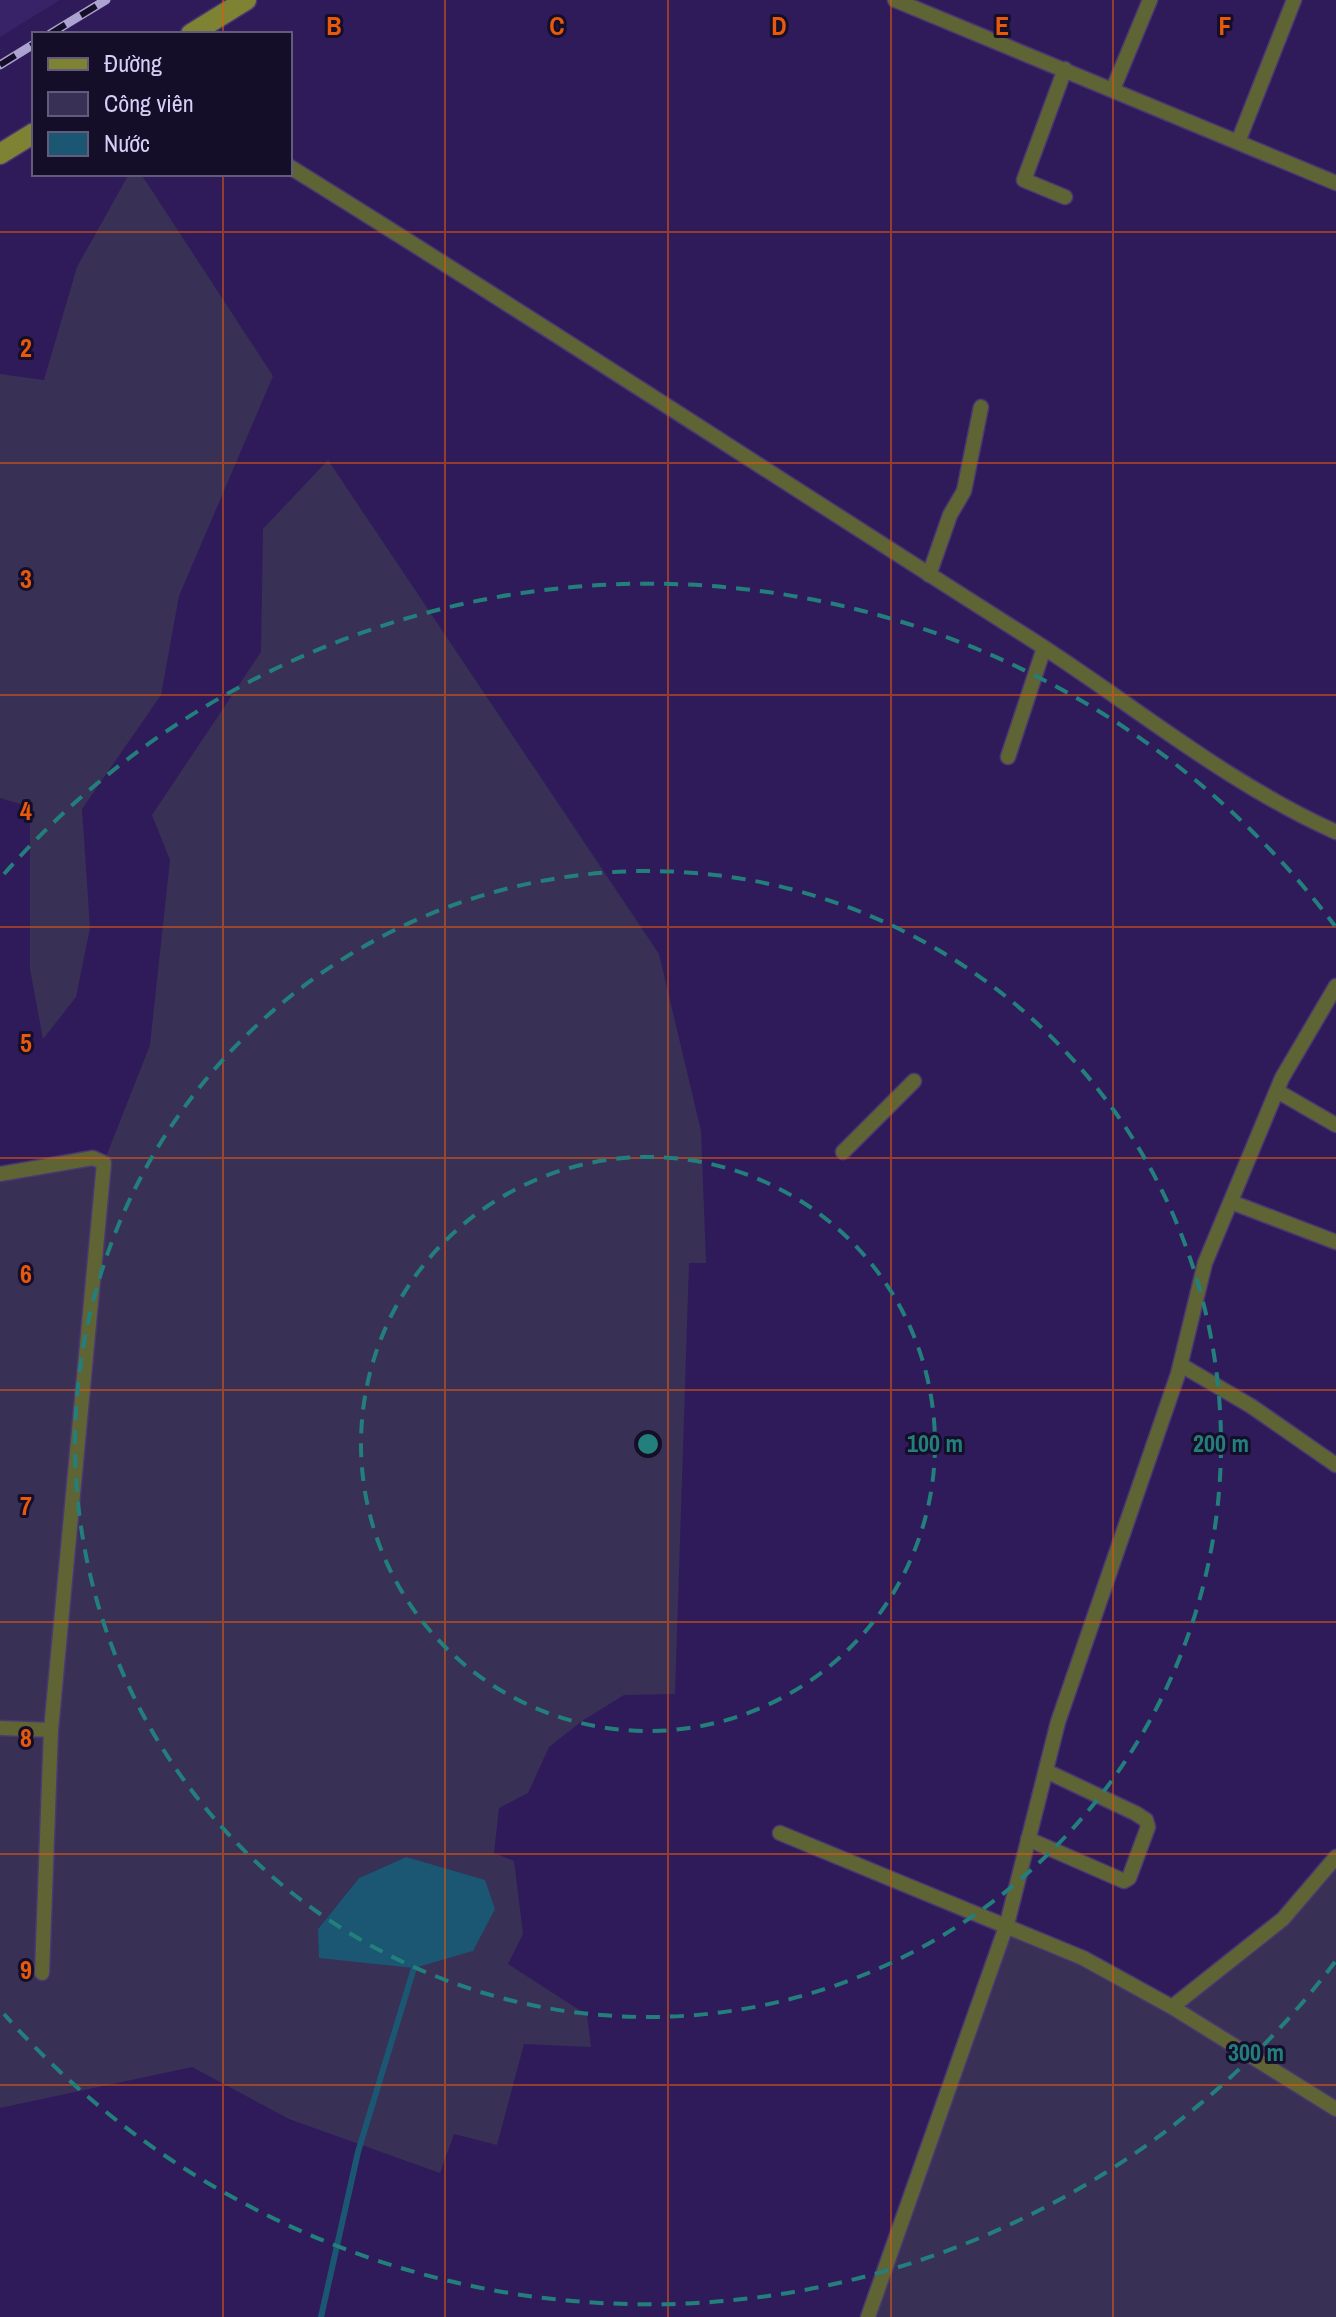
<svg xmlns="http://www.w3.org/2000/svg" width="1336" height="2317" font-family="'Archivo Narrow',sans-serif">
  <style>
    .built { fill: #392368 }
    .green { fill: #393056; fill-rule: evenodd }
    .water { fill: #1b5672 }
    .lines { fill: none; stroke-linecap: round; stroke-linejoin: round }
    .stream { stroke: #1b5672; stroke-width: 6 }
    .street-casing { stroke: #4a3873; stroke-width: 17 }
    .secondary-casing { stroke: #4a3873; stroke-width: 23 }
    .street { stroke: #5f6434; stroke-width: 14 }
    .secondary { stroke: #7d8332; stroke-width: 20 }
    .rail-casing { stroke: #ada3d0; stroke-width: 9 }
    .rail { stroke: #150e29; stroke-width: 6; stroke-dasharray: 18; stroke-linecap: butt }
    .grid { fill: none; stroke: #e8590c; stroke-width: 2; stroke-opacity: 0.55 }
    .ring { fill: none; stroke: #237f7c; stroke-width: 4; stroke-dasharray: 14 10 }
    .grid-label { font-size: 26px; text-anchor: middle; font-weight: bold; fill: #e8590c; stroke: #150e29; stroke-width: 6; stroke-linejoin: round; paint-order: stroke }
    .centre { fill: #237f7c; stroke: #150e29; stroke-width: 4 }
    .ring-label { font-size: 24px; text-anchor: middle; font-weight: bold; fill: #237f7c; stroke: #150e29; stroke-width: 6; stroke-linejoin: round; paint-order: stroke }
  </style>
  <rect width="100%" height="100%" fill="#2f1b5a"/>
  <path class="built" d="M 0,0 L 60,0 L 0,37 Z"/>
  <path class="green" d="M 129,174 L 141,174 L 273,376 L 179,596 L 161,695 L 82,809 L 90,928 L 76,997 L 43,1039 L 30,969 L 30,807 L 0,798 L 0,374 L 44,380 L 77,267 Z
    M 328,460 L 659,954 L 701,1131 L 706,1263 L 689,1263 L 675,1694 L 624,1695 L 582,1721 L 549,1747 L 528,1793 L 499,1808 L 494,1853 L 514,1861 L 523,1934 L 508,1964 L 587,2015 L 591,2047 L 524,2044 L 497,2145 L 454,2134 L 440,2173 L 289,2119 L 192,2067 L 0,2108 L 0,1178 L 104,1162 L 150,1045 L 170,860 L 152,815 L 261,652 L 263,529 ZM 406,1857 L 318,1929 L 359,1878 Z
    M 1336,1857 L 1336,2317 L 868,2317 L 1007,1924 L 1172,2007 L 1283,1919 Z"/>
  <path class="water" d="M 406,1857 L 485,1880 L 495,1909 L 473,1951 L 414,1968 L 319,1958 L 318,1929 L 359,1878 Z"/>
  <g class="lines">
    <path class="stream" d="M 321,2317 L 358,2152 L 414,1968"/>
    <defs>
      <path id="street" d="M 895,0 L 1336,183
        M 1065,69 L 1024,180 L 1065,197
        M 1113,89 L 1150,0
        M 1238,142 L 1294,0
        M 290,167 C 537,320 780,480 1026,636 C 1129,701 1224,782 1336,832
        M 929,575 L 950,515 L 964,491 L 981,407
        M 1008,757 L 1044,648
        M 1277,1091 L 1336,1125
        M 843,1152 L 914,1081
        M 0,1174 L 93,1158 L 104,1163 L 51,1730 L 42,1973
        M 1231,1202 L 1336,1242
        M 1181,1365 L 1251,1406 L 1336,1465
        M 0,1728 L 51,1730
        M 780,1833 L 1083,1958 L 1172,2007 L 1336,2109
        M 1028,1839 L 1124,1881 L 1129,1878 L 1148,1827 L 1146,1820 L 1135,1813 L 1046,1771
        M 1172,2007 L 1283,1919 L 1336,1857
        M 868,2317 L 1007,1924 L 1058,1722 L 1178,1374 L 1205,1263 L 1282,1078 L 1336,986"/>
      <path id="secondary" d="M 191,34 L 246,0
        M 0,154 L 34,133"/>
    </defs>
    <use href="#street" class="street-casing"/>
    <use href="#secondary" class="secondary-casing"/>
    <use href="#street" class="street"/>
    <use href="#secondary" class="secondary"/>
    <defs>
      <path id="rail" d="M 50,34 L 106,0
        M 0,65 L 34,44"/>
    </defs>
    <use href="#rail" class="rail-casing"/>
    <use href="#rail" class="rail"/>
  </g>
  <path class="grid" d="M 223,0 L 223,34M 445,0 L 445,2317M 668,0 L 668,2317M 891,0 L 891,2317M 1113,0 L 1113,2317M 223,174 L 223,2317M 0,232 L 1336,232M 0,463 L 1336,463M 0,695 L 1336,695M 0,927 L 1336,927M 0,1158 L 1336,1158M 0,1390 L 1336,1390M 0,1622 L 1336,1622M 0,1854 L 1336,1854M 0,2085 L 1336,2085"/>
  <g class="ring">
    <circle cx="648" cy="1444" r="287"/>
    <circle cx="648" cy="1444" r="573"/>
    <path d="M1335 1962A860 860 0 0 1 4 2014M4 874A860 860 0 0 1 1335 926"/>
  </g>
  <g class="grid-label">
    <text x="334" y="35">B</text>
    <text x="557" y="35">C</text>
    <text x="779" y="35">D</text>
    <text x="1002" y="35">E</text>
    <text x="1225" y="35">F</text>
    <text x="26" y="357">2</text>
    <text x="26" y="588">3</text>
    <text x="26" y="820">4</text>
    <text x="26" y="1052">5</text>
    <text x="26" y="1283">6</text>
    <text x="26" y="1515">7</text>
    <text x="26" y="1747">8</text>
    <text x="26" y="1979">9</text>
  </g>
  <circle cx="648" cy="1444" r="12" class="centre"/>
  <g class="ring-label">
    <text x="935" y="1452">100 m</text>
    <text x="1221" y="1452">200 m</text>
    <text x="1256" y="2061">300 m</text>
  </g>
  <rect x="32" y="32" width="260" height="144" fill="#150e29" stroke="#625b7b" stroke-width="2"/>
  <rect x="48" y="58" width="40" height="12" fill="#7d8332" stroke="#625b7b" stroke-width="2"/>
  <text x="104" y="72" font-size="24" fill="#d6cff6">Đường</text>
  <rect x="48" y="92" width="40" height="24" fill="#393056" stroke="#625b7b" stroke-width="2"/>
  <text x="104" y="112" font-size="24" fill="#d6cff6">Công viên</text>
  <rect x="48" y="132" width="40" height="24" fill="#1b5672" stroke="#625b7b" stroke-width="2"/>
  <text x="104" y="152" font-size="24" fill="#d6cff6">Nước</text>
</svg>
